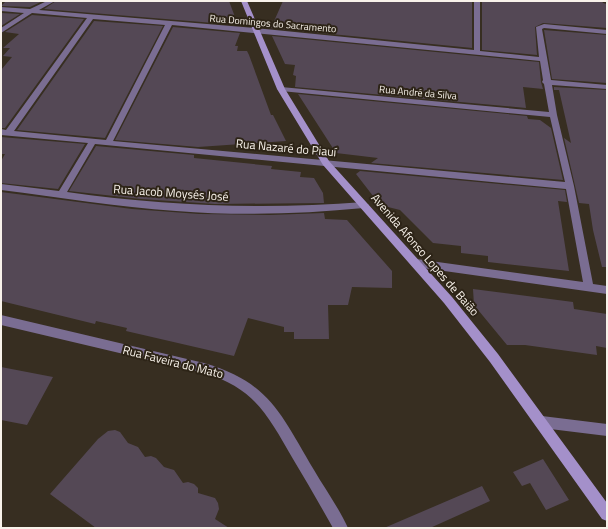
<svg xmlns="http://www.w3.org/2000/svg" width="608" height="529" font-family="'Titillium Web',sans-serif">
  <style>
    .building { fill: #544855 }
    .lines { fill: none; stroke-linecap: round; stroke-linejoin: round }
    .street { fill: #7a6d92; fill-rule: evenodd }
    .secondary { fill: #a490ca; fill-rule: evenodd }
    .labels { text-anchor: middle; stroke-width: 4; stroke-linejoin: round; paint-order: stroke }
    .far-street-label { font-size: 10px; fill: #f8f2ea; stroke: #2d2417 }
    .street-label { font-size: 12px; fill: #f8f2ea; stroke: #2d2417 }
  </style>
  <rect width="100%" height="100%" fill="#372e21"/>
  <path class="building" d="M 6,1 L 43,1 L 30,7 L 1,6 Z
    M 56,1 L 229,1 L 238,25 L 44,9 Z
    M 283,1 L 472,1 L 472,48 L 271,28 Z
    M 482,1 L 602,1 L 603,3 L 607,4 L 607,28 L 543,23 L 535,27 L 537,55 L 482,50 Z
    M 1,13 L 20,14 L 1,26 Z
    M 32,15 L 84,19 L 5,128 L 1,128 L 1,70 L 12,57 L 3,56 L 10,48 L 3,48 L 19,34 L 5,32 Z
    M 94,21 L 163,26 L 105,138 L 17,130 Z
    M 173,27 L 240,33 L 235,46 L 238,46 L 237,51 L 247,51 L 249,55 L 271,115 L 273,115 L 286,141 L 198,147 L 115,140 Z
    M 544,30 L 607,35 L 607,83 L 552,79 Z
    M 272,36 L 539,62 L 541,82 L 543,89 L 523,87 L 526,108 L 295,87 L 296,76 L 293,75 L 295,65 L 285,64 Z
    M 554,87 L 607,90 L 607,267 L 602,267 L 593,230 L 589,204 L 579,203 L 564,138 L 571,143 L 559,90 L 554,90 Z
    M 298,94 L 527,116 L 528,119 L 540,120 L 551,128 L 563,180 L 371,163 L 378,158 L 336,153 Z
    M 1,137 L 85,144 L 58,189 L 1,183 L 1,161 L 5,154 L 1,154 Z
    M 96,146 L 194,155 L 194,158 L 272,166 L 271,169 L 301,172 L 300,177 L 314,178 L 323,193 L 324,203 L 215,204 L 141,199 L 69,191 Z
    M 360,171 L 565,190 L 567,202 L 558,201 L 569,271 L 488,262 L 488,256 L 461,253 L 461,246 L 433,243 L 400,210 L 380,205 L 356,174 Z
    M 1,192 L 132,209 L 199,214 L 270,215 L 324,213 L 325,219 L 347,220 L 392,271 L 392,288 L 352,287 L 348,305 L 328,305 L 329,339 L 294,339 L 294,332 L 284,332 L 284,327 L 248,318 L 234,356 L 126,331 L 127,328 L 96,321 L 95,324 L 1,301 Z
    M 473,289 L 573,302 L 574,309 L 607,314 L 607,348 L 596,346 L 597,355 L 525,345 L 507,345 L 474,305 Z
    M 1,367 L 53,377 L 27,425 L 1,420 Z
    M 115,430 L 120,432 L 128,443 L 138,447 L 145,457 L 151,456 L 156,458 L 164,467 L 174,470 L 183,483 L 188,482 L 194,484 L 198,488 L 198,493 L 215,498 L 218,503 L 219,509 L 215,519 L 229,528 L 96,528 L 50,494 L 98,439 L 108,431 Z
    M 543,459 L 569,500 L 546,510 L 530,483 L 522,486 L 513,472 Z
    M 482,486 L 490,501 L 430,528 L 384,528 Z"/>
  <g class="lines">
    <path class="street" d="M 47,1 L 55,1 L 39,10 L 255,28 L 474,50 L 474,1 L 480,1 L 480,51 L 539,57 L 536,27 L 544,24 L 607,30 L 607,34 L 544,28 L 542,29 L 551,80 L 607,85 L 607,89 L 552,85 L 557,115 L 574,186 L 593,284 L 607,286 L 607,294 L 416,267 L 412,266 L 411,263 L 412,260 L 416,259 L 583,282 L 566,189 L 95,144 L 67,192 C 166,206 264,210 364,202 L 369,205 L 364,208 C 302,214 238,216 176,211 C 117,207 59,197 1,190 L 1,184 L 59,191 L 88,143 L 1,135 L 1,129 L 6,130 L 87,18 L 32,13 L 1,33 L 1,28 L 24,13 L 1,11 L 1,7 L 30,9 ZM 93,19 L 165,25 L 106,140 L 14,131 ZM 172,25 L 540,61 L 543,80 L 542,82 L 544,84 L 549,112 L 281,87 L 277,89 L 281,91 L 550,117 L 565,182 L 113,141 Z
      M 1,315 L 204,363 C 270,382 281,415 314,470 C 325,489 339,508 348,528 L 333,528 C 320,505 307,482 293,459 C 268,416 255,388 204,373 L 1,325 Z
      M 542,416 L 607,424 L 607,436 L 542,428 L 538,426 L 536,422 L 538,418 Z"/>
    <path class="secondary" d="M 241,1 L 247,1 L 285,89 L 329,161 L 452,297 L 498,354 L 607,503 L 607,521 L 602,519 L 490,362 L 444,303 L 323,165 L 277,89 Z"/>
  </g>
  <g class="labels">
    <g class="far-street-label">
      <text transform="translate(273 23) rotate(5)" y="4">Rua Domingos do Sacramento</text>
      <text transform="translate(418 92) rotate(5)" y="4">Rua André da Silva</text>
    </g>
    <g class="street-label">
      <text transform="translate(286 148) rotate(5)" y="4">Rua Nazaré do Piauí</text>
      <text transform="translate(171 193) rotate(4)" y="4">Rua Jacob Moysés José</text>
      <text transform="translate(425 255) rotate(49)" y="4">Avenida Afonso Lopes de Baião</text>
      <text transform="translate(173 362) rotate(14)" y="4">Rua Faveira do Mato</text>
    </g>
  </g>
  <rect width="608" height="529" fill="none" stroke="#f8f2ea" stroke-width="4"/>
</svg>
